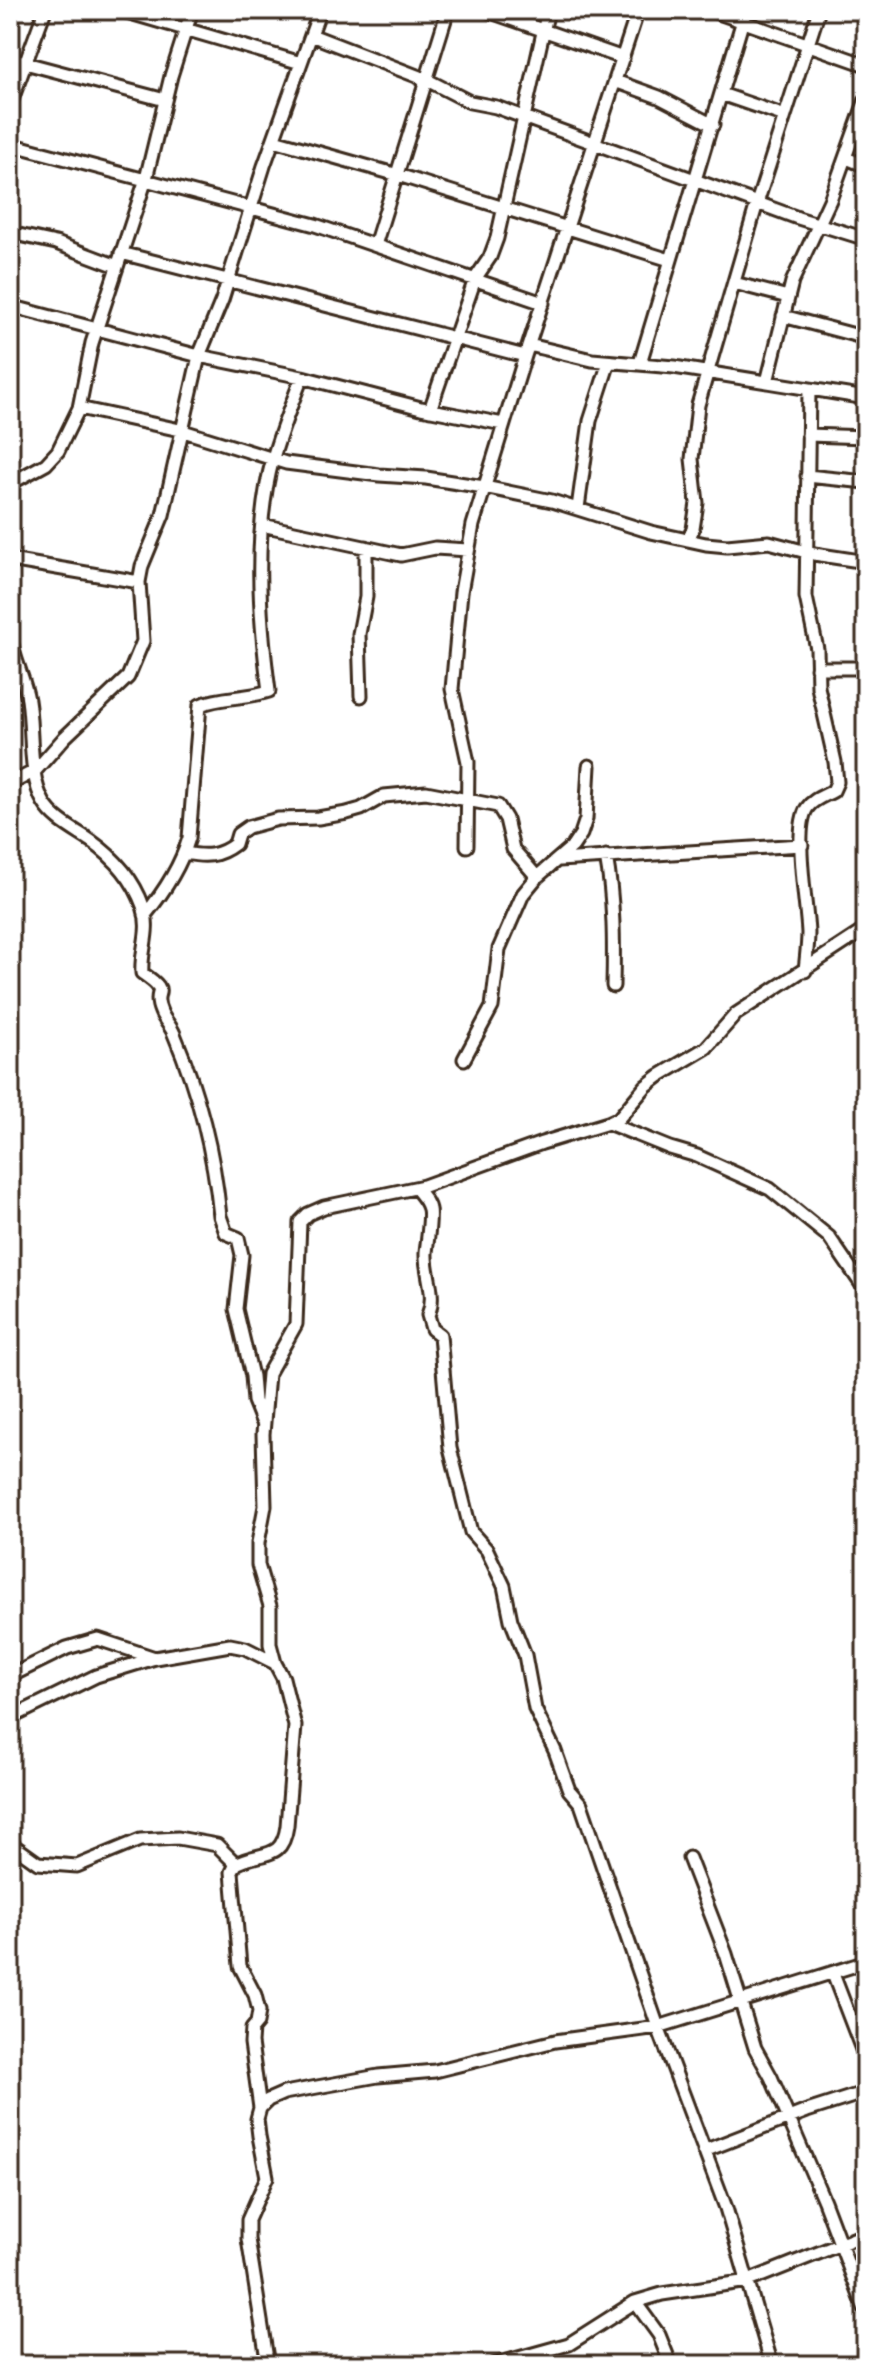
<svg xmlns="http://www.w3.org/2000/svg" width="876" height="2375" font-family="Dekko,sans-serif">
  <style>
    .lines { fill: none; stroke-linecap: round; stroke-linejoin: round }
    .street-casing { stroke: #3b2a1e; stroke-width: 17 }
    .street { stroke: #fff; stroke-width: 11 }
  </style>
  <rect width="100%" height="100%" fill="#fff"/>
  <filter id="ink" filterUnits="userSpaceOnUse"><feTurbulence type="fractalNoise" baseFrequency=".0125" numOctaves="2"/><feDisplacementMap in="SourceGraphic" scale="16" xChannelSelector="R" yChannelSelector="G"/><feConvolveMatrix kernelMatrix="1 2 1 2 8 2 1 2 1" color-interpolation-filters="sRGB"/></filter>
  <g filter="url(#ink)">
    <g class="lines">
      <defs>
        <path id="street" d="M 120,10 L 301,63
          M 485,10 L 623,58
          M 710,10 L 866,65
          M 311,35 L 427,80 L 470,102 L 496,107 L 798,218 L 866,239
          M 10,59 L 165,100
          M 615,81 L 659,97 L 713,125
          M 721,94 L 785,116
          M 10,105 L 45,10
          M 274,140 L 398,175 L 670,260
          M 10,144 L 315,225 L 543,303
          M 846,158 L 866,166
          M 10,233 L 56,243 L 117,266
          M 375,245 L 448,10
          M 121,253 L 525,356
          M 734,283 L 788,297
          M 10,306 L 199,356 L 302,377 L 421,408 L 503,424
          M 783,316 L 866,338
          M 529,345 L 592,360 L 674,367 L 866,398
          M 640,363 L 746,10
          M 767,382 L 792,282 L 830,200 L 866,99
          M 79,408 L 180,430 L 286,463 L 379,475 L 426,478 L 484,487 L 552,501 L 651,532 L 706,544 L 727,546 L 769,542 L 814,554 L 866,562
          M 430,410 L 475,279 L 490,257 L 497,238 L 548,10
          M 808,435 L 866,437
          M 807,476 L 866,482
          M 10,487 L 13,482 L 46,464 L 58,451 L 79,408 L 92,343 L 146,179 L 171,76 L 192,10
          M 578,508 L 590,421 L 609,362
          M 262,525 L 401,555 L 435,548 L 468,550
          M 688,540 L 693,529 L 697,503 L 692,459 L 698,405 L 757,203 L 819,10
          M 10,560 L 139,582
          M 10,604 L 10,608
          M 10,635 C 13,658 24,677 28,700 C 33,730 28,776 44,803 C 54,820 75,830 91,841 C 115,858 133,878 143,906 C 152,931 140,950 142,973 C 174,995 150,987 161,1012 C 164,1020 171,1026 174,1034 C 198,1091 214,1154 220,1216 L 226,1233 L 238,1238 L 242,1255 L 236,1309 L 252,1376 L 254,1401 L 262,1421
          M 817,668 L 866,668
          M 361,696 L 359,634 L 366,597 L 366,547
          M 10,784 L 35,771 L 65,737 L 128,677 L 143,641 L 139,582 L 142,566 L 163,515 L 199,356 L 222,300 L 264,166 L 320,10
          M 467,846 L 468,762 L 452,689 L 461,592 L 473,525 L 525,356 L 638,10
          M 185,853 C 205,857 218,857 235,844 L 238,834 L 248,827 L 278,819 L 318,818 L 347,813 L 361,809 L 384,796 L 426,792 L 498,806 L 506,819 L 513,849 L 537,877
          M 606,856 C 614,900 614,942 613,986
          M 559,860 L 802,845
          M 145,915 C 164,892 180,868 189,838 L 200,705 C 222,696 246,699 269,691 C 259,615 253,532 273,458 C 281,430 292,403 302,377
          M 805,971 C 806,959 808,946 808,933 C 807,905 793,829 807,808 C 813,799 824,796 833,791 L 837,782 L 835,762 L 818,687 L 817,649 L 806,597 L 809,390
          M 464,1059 L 492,1007 L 499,949 L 523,894 L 537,877 L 573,846 L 581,834 L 586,819 L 589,766
          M 608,1123 L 619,1118 L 646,1086 L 659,1076 L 706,1048 L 736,1014 L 866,929
          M 416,1188 C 421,1195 427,1200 429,1209 C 431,1217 427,1243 426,1253 C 425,1274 437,1294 428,1315 L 432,1329 L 440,1335 L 450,1448 L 471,1532 L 487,1550 L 504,1586 L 511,1620 L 525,1655 L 535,1709 L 555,1751 L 569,1790 L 581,1804 L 658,2027 L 726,2208 L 772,2365
          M 10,1676 L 67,1648 L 98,1639 L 155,1658
          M 10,1718 L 96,1676 L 155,1658 L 230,1645 L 245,1648 L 275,1663
          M 10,1843 L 38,1863 L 77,1866 L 140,1840 L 178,1838 L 217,1845 L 236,1864
          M 689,1858 L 726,1954 L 755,2048 L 771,2077 L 824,2201 L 866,2312
          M 833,1974 L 866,2060
          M 260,2108 L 268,2100 L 284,2093 L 378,2076 L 435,2071 L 555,2041 L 658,2027 L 866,1962
          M 704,2151 L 807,2111 L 866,2092
          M 635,2302 L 659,2335 L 671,2365
          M 268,2365 L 248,2239 L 248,2220 L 267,2177 L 259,2136 L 257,2119 L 260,2108 L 251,2043 L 252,2029 L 257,2023 L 259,2011 L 255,1995 L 240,1966 L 232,1872 L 236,1864 C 262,1850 282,1862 287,1826 L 295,1726 L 283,1678 L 275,1663 L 270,1644 L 270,1606 L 258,1565 L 258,1543 L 265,1506 L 263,1434 L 268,1374 L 296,1324 L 300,1222 L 308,1214 L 324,1207 L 424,1186 L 542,1143 L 608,1123 L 670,1148 L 697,1156 L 770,1189 L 829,1237 L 866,1291
          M 493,2365 L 569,2344 L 635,2302 L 662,2294 L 748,2281 L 866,2234"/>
      </defs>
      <use href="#street" class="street-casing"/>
      <use href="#street" class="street"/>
    </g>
  </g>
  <rect width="876" height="2375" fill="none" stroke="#fff" stroke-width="40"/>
  <rect x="20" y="20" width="836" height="2335" fill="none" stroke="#3b2a1e" stroke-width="3" filter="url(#ink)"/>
</svg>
